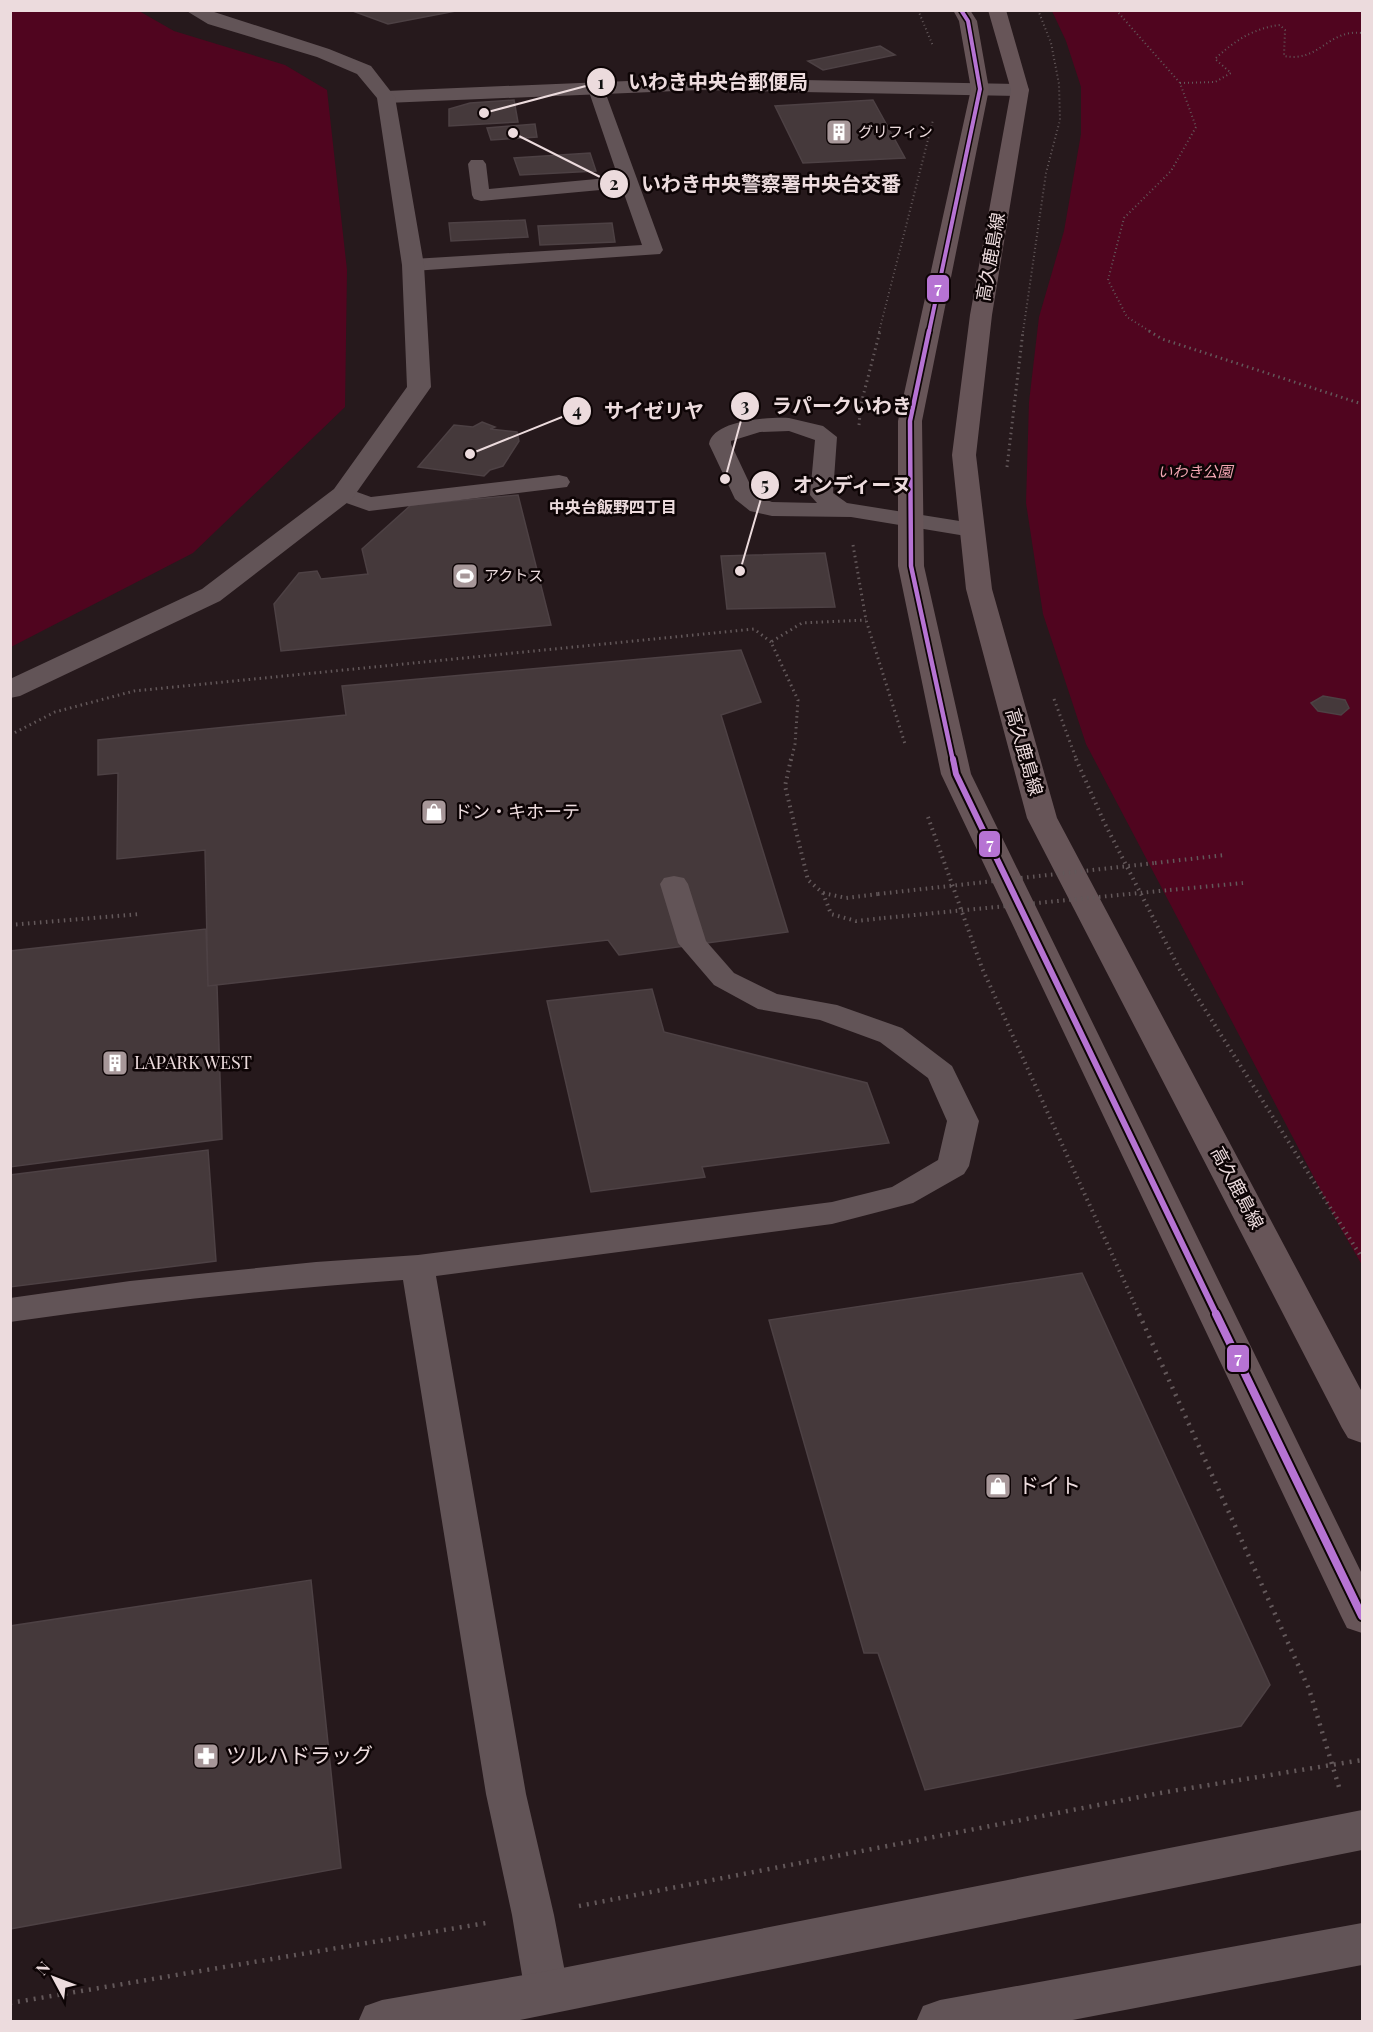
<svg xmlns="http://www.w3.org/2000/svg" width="1373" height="2032" font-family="'Playfair Display','Noto Sans JP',serif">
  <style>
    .green { fill: #50051f }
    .building { fill: #45393b; stroke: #4d4144; stroke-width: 1.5 }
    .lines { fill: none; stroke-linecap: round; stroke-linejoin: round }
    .path-far3 { stroke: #63585a; stroke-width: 2; stroke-dasharray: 1 3; stroke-linecap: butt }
    .path-far2 { stroke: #63585a; stroke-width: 3; stroke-dasharray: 1.5 4; stroke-linecap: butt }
    .path-far1 { stroke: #63585a; stroke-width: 4; stroke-dasharray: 1.5 4.5; stroke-linecap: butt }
    .path { stroke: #63585a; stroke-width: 4.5; stroke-dasharray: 2 6; stroke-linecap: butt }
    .service { fill: #625457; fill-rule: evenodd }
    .minor { fill: #625457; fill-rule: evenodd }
    .tertiary { fill: #625457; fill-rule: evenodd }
    .secondary { fill: #675558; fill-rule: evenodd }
    .path-bridge { stroke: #63585a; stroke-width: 4; stroke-dasharray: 1.5 4.5; stroke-linecap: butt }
    .bus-1-far3-casing { stroke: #0d0405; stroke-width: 7 }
    .bus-1-far2-casing { stroke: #0d0405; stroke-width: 8 }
    .bus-1-far1-casing { stroke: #0d0405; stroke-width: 10 }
    .bus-1-casing { stroke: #0d0405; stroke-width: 12 }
    .bus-1-far3 { stroke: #b673d3; stroke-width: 4 }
    .bus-1-far2 { stroke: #b673d3; stroke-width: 4.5 }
    .bus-1-far1 { stroke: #b673d3; stroke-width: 6 }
    .bus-1 { stroke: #b673d3; stroke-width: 8 }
    .labels { text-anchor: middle; stroke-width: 5; stroke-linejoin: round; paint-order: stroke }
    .far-poi-label { font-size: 15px; fill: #ecdbdd; stroke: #0d0405; text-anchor: start }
    .far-park-label { font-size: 15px; font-style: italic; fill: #f3a6b2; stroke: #0d0405 }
    .far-neighbourhood-label { font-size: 16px; font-weight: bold; fill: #ecdbdd; stroke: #0d0405 }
    .street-label { font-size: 18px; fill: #ecdbdd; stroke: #0d0405 }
    .poi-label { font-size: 18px; fill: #ecdbdd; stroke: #0d0405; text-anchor: start }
    .near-poi-label { font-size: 21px; fill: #ecdbdd; stroke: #0d0405; text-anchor: start }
    .leader { fill: none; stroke: #ecdbdd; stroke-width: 2 }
    .callout-dot { fill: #ecdbdd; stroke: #0d0405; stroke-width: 2 }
    .mark-label { font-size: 18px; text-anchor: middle; font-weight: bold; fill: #111 }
    .callout-label { font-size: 20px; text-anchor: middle; font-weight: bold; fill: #ecdbdd; stroke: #0d0405; stroke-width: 5; stroke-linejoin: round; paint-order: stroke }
    .line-badge { stroke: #0d0405; stroke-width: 2 }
    .badge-label { font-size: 16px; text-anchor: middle; font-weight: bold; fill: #fff }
  </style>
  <rect width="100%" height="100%" fill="#26191c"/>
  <path class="green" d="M 11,10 L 139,11 L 174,31 L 285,65 L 327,90 L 347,270 L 345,407 L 193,553 L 11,647 Z
    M 1052,11 L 1362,11 L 1362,1265 L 1340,1227 L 1086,744 L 1043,614 L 1026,503 L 1029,402 L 1039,317 L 1064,231 L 1081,134 L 1081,87 L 1066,41 Z"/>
  <path class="building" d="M 350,10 L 461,10 L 388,24 Z
    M 880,46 L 895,55 L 823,70 L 808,61 Z
    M 514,100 L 518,122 L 449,126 L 449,109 L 470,103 Z
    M 873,100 L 905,158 L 803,163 L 775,106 Z
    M 535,124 L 537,137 L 491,140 L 487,128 Z
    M 590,153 L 596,171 L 520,175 L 514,158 Z
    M 525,220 L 528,237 L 451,241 L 449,223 Z
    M 612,223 L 615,242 L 540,245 L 538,226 Z
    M 482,422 L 495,427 L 490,429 L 517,432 L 519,441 L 503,466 L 490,470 L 484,476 L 418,467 L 454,425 L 473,427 Z
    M 518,495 L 551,625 L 281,651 L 274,604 L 299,573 L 317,571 L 321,579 L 368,574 L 362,549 L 411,505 Z
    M 825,553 L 835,607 L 727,609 L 721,556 Z
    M 741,650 L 761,702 L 721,715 L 788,932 L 619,955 L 608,940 L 208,986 L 205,850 L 117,859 L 118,773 L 98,775 L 98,740 L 346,715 L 342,686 Z
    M 1323,696 L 1345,700 L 1349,708 L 1341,715 L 1318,711 L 1311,703 Z
    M 206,929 L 208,986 L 217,985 L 222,1139 L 10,1167 L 10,951 Z
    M 652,989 L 664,1032 L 867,1083 L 889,1143 L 702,1167 L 705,1177 L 591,1192 L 547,1001 Z
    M 208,1150 L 216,1261 L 10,1287 L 10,1175 Z
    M 1082,1273 L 1270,1685 L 1241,1726 L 925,1790 L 878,1653 L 864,1653 L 769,1320 Z
    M 311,1580 L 341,1868 L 10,1929 L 10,1626 Z"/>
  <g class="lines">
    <path class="path-far3" d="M 918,10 L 933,46
      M 1116,10 L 1180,83 L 1196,127 L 1171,171 L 1124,218 L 1108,280 L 1127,317 L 1151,332
      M 1180,83 L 1215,82 L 1231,73 L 1215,59 C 1234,41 1254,28 1280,25 L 1285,30 L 1284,56 C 1319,63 1328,29 1362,33 L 1362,63
      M 879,332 L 933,120
      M 1023,332 L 1046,173 L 1060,120 L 1059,84 L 1051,43 L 1038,10"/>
    <path class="path-far2" d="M 1149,331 L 1162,339 L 1362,404
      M 859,425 L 861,404 L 880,331
      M 1007,467 L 1023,331
      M 853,545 L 866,620 L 905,744
      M 1054,699 L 1077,761
      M 10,735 L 55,712 L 134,691 L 754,629 L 771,642
      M 791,761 L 795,744 L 798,700 L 771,642 L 802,623 L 866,620"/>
    <path class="path-far1" d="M 791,759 L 785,786 L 808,880 L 823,893 L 831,914 L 856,921 L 884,918
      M 1076,759 L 1104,822 L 1180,970 L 1362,1258
      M 928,817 L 982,968 L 1140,1316
      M 1155,863 L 1225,855
      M 1170,890 L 1243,883
      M 823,893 L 846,898 L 878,894
      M 10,925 L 140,914"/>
    <path class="path" d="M 1139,1314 L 1309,1689 L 1339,1787
      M 579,1906 L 1160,1793 L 1362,1760
      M 10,2003 L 486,1923"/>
    <path class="service" d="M 595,81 L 601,82 L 603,86 L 663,250 L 660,254 L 413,271 L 406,269 L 403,265 L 406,261 L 413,259 L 642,245 L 622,188 L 481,201 L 474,199 L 472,195 L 468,164 L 471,160 L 483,160 L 486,164 L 489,189 L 618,177 L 587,86 L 589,82 Z
      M 789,418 L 823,426 L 837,437 L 833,493 L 847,503 L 972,523 L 980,525 L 984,530 L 980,535 L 972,537 L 851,517 L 772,516 L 750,511 L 735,499 L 709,444 C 713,420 769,417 789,418 ZM 789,431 L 815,440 L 810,495 L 817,503 L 772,502 L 755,495 L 731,444 L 731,441 L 760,432 Z
      M 559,475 L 567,477 L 570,482 L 567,487 L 369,511 L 335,499 L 332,494 L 335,489 L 343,487 L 371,497 Z
      M 674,876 L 684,878 L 688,884 L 706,941 L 734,973 L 777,994 L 837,1005 L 902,1028 L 952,1066 L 979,1121 L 969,1166 L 964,1174 L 913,1203 L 832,1224 L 436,1276 L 526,1794 L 554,1915 L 569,1993 L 562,2007 L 547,2013 L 532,2007 L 525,1993 L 512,1915 L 486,1794 L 403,1280 C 272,1289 141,1303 10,1322 L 10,1298 L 130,1281 L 316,1262 L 418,1255 L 832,1202 L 892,1187 L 938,1160 L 947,1121 L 928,1078 L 880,1042 L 820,1020 L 758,1009 L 714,985 L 678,943 L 660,884 L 664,878 Z"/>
    <path class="minor" d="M 700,78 L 1020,84 L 1027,86 L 1029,90 L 1027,94 L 1020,96 L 700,90 L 386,103 L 379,101 L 377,97 L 379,93 L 386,91 Z"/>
    <path class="tertiary" d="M 185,10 L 208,10 L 329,49 L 371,66 L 395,97 L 424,265 L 431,387 L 352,499 L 220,601 L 20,696 L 10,698 L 10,679 L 202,589 L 334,489 L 407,387 L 402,265 L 377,98 L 357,74 L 317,57 L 208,24 Z
      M 1362,1810 L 1362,1850 L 510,2022 L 358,2022 L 365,2006 L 382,2000 L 547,1971 Z
      M 1362,1923 L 1362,1965 L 1062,2022 L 916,2022 L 923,2006 L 940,2000 Z"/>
    <path class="secondary" d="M 953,10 L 970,10 L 977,21 L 989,89 L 922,421 L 924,566 L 971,774 L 1362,1574 L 1362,1633 L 1347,1628 L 1341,1616 L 941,774 L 898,566 L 898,421 L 971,89 L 959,21 Z
      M 988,10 L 1006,10 L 1029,90 L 992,315 L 976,455 L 992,589 L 1057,818 L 1362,1392 L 1362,1443 L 1348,1438 L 1342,1428 L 1027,818 L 966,589 L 952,455 L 970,315 L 1011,90 Z"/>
    <path class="path-bridge" d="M 878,894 L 1155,863
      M 884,918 L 1170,890"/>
    <defs>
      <path id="bus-1-far3" d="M 929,332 L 980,89 L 968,21 L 961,10"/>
      <path id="bus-1-far2" d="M 929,331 L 910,421 L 911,566 L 953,761"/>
      <path id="bus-1-far1" d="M 953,759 L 956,774 L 1217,1316"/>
      <path id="bus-1" d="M 1216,1314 L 1362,1616"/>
    </defs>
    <use href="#bus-1-far3" class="bus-1-far3-casing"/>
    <use href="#bus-1-far2" class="bus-1-far2-casing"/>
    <use href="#bus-1-far1" class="bus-1-far1-casing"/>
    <use href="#bus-1" class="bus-1-casing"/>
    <use href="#bus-1-far3" class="bus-1-far3"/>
    <use href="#bus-1-far2" class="bus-1-far2"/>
    <use href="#bus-1-far1" class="bus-1-far1"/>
    <use href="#bus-1" class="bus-1"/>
  </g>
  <defs>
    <symbol id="building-square" viewBox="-11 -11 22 22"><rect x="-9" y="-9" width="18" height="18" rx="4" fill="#a79799" stroke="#0d0405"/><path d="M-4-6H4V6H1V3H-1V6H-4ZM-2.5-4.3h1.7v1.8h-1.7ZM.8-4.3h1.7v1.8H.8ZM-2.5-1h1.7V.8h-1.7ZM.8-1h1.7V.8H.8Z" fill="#fff"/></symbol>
    <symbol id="stadium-square" viewBox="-11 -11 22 22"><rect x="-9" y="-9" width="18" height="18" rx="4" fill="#a79799" stroke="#0d0405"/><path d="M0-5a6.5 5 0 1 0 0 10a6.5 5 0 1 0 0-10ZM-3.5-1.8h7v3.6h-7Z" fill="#fff"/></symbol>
    <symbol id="shop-square" viewBox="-11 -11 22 22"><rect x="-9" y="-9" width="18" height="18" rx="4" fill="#a79799" stroke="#0d0405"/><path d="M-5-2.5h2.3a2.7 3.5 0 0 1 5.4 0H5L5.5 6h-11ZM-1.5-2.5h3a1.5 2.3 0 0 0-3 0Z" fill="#fff"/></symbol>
    <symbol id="pharmacy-square" viewBox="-11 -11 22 22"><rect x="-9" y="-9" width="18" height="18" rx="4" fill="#a79799" stroke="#0d0405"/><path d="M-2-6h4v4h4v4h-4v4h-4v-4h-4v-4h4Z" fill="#fff"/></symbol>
  </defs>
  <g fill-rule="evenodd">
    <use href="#building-square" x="824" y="117" width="30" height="30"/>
    <use href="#stadium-square" x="450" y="561" width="30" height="30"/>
    <use href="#shop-square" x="419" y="797" width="30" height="30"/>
    <use href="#building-square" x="100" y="1048" width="30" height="30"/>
    <use href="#shop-square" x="983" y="1471" width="30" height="30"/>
    <use href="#pharmacy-square" x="191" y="1741" width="30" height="30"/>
  </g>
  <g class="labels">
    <g class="far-poi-label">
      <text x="858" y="137">グリフィン</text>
      <text x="484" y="581">アクトス</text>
    </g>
    <g class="far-park-label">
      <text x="1195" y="477">いわき公園</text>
    </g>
    <g class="far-neighbourhood-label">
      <text x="613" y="513">中央台飯野四丁目</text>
    </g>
    <g class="street-label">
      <text transform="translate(991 257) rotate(-80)" y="6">高久鹿島線</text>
      <text transform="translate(1024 752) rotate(74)" y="6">高久鹿島線</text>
      <text transform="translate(1237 1188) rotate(62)" y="6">高久鹿島線</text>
    </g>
    <g class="poi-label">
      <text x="454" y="818">ドン・キホーテ</text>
      <text x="134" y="1069">LAPARK WEST</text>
    </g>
    <g class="near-poi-label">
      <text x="1018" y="1493">ドイト</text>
      <text x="226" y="1763">ツルハドラッグ</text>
    </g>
  </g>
  <path class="leader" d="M484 113L601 82M513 133L614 184M725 479L745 406M470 454L577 411M740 571L765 485"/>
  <g class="callout-dot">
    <circle cx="484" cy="113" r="6"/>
    <circle cx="513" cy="133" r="6"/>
    <circle cx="725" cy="479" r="6"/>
    <circle cx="470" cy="454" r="6"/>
    <circle cx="740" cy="571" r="6"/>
    <circle cx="601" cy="82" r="15"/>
    <circle cx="614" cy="184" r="15"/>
    <circle cx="745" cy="406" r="15"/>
    <circle cx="577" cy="411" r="15"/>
    <circle cx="765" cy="485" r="15"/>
  </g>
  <g class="mark-label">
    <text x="601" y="89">1</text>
    <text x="614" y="190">2</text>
    <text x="745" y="412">3</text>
    <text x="577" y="417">4</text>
    <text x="765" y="491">5</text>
  </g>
  <g class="callout-label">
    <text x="718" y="89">いわき中央台郵便局</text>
    <text x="771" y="191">いわき中央警察署中央台交番</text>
    <text x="842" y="413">ラパークいわき</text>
    <text x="654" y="418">サイゼリヤ</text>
    <text x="852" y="492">オンディーヌ</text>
  </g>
  <g class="line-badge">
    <rect x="926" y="274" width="24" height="29" rx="6" fill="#b673d3"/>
    <rect x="978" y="830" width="23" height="28" rx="6" fill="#b673d3"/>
    <rect x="1226" y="1344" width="24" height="29" rx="6" fill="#b673d3"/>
  </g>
  <g class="badge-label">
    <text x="938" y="294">7</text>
    <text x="990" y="850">7</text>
    <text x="1238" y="1364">7</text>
  </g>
  <rect width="1373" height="2032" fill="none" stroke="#ecdbdd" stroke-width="24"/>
  <g transform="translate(54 1978) rotate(311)" stroke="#0d0405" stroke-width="4.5" paint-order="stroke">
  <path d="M0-4.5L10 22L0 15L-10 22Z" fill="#ecdbdd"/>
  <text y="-9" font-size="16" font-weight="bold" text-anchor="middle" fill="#ecdbdd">N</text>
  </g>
</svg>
